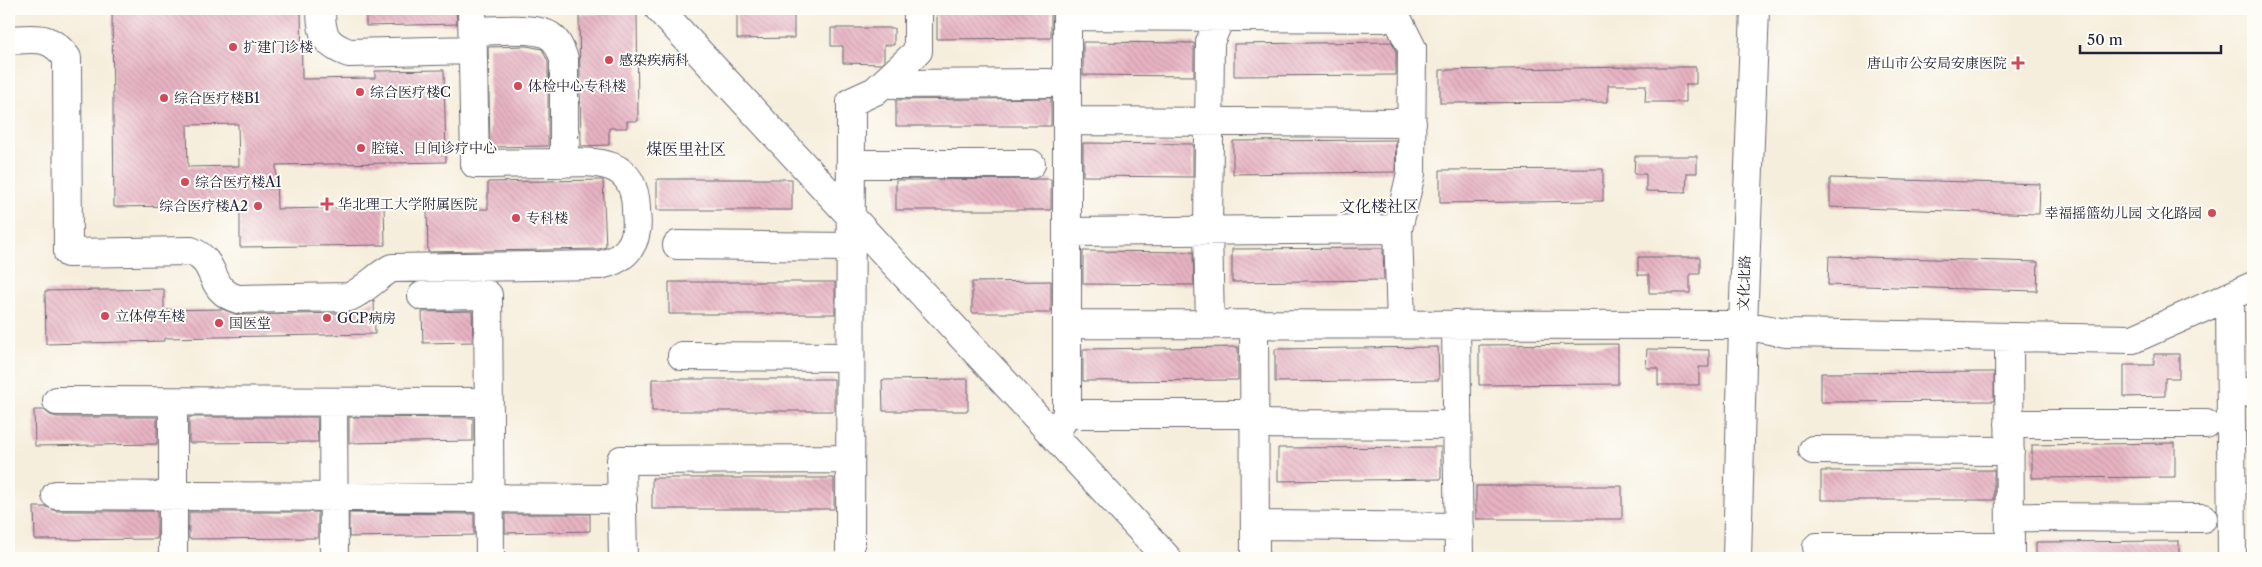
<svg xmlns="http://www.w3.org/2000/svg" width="2262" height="567" font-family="'Libre Caslon Text','Noto Serif SC',serif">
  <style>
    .building { fill: url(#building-back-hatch); fill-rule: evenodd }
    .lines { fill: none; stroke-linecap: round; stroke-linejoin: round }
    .minor-casing { stroke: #6c6973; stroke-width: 30 }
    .minor { stroke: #fff; stroke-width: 28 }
    .poi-dot { fill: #d1495b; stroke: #fdfcf7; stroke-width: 2 }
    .labels { text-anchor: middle; stroke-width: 4; stroke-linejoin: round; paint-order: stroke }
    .poi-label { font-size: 14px; fill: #22223b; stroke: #fdfcf7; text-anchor: start }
    .street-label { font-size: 14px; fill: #22223b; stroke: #fdfcf7 }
    .quarter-label { font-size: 16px; fill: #22223b; stroke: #fdfcf7 }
  </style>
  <defs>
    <pattern id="building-back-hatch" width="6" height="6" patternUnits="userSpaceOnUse" patternTransform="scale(1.25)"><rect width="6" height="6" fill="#e7b3c3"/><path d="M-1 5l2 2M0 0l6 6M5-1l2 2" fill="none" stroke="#c69aa8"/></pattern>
  </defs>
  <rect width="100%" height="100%" fill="#fdfcf7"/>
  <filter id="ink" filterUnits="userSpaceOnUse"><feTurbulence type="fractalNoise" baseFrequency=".02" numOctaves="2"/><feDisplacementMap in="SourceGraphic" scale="10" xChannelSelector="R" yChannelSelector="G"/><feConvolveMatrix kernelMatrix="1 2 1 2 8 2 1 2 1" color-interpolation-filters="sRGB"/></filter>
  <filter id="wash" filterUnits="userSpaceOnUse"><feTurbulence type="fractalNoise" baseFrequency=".0096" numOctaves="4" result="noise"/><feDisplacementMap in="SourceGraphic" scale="20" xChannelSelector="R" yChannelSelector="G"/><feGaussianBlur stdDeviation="1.12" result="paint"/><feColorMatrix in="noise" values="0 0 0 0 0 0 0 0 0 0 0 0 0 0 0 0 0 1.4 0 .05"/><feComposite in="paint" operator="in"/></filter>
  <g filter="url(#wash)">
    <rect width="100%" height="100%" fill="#f6eedc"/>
    <g id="blocks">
      <path class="building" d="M 112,9 L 301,9 L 302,79 L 375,78 L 375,71 L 444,70 L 446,162 L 276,165 L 277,209 L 384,207 L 385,245 L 240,247 L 240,205 L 114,207 ZM 238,124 L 239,166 L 188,167 L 187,125 Z
        M 366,9 L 456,9 L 457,24 L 366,26 Z
        M 737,9 L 794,9 L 794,38 L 737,39 Z
        M 937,9 L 1051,9 L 1051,38 L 937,39 Z
        M 637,13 L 638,121 L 627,121 L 627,128 L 609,128 L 609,145 L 581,146 L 579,14 Z
        M 831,28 L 894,28 L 894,45 L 884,45 L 884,62 L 881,64 L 843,63 L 843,46 L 831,46 Z
        M 1083,42 L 1194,43 L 1194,76 L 1083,75 Z
        M 1392,42 L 1396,52 L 1396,75 L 1234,76 L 1234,44 Z
        M 527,46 L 542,49 L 548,62 L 548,146 L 490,147 L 488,47 Z
        M 1634,67 L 1696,67 L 1696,84 L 1686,84 L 1686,102 L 1645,102 L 1646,85 L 1608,85 L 1608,102 L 1440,103 L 1440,70 Z
        M 1051,98 L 1051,126 L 896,126 L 896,100 Z
        M 1396,140 L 1395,172 L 1233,174 L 1233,141 Z
        M 1083,143 L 1193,144 L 1193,177 L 1083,176 Z
        M 1635,156 L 1697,156 L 1697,173 L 1687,173 L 1686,192 L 1646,191 L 1646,174 L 1634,174 Z
        M 1603,169 L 1603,201 L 1440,203 L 1440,170 Z
        M 1830,178 L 2040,184 L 2039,214 L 1830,207 Z
        M 657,179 L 792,179 L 792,210 L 657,210 Z
        M 1051,179 L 1051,210 L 896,210 L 896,180 Z
        M 603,180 L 606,247 L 599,249 L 428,252 L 427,210 L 488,209 L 488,182 Z
        M 1383,248 L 1384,280 L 1232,282 L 1232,249 Z
        M 1083,251 L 1193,252 L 1194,285 L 1083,284 Z
        M 1829,256 L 2038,262 L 2037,291 L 1828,285 Z
        M 1638,257 L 1700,257 L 1700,274 L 1690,274 L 1690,293 L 1649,293 L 1649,275 L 1638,275 Z
        M 1051,281 L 1051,313 L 972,313 L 972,282 Z
        M 669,282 L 835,282 L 835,314 L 669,314 Z
        M 164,289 L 164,310 L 222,309 L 238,315 L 349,313 L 374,300 L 375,334 L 165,338 L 165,341 L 46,344 L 45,291 Z
        M 472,311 L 473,342 L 423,343 L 422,312 Z
        M 1618,344 L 1618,384 L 1479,385 L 1479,345 Z
        M 1238,347 L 1238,380 L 1083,381 L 1083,349 Z
        M 1438,347 L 1439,380 L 1275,382 L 1275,349 Z
        M 1647,349 L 1709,350 L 1709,367 L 1699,367 L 1699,385 L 1658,385 L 1658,368 L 1646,368 Z
        M 2154,354 L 2179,354 L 2179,378 L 2165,378 L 2165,396 L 2124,397 L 2124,365 L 2154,365 Z
        M 1994,372 L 1994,401 L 1821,402 L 1821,373 Z
        M 652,379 L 834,379 L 834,411 L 652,411 Z
        M 968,379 L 968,411 L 883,411 L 882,380 Z
        M 34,410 L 44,410 L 50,415 L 57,417 L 157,417 L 157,444 L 35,446 Z
        M 189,417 L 317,417 L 318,442 L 189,443 Z
        M 349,417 L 473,418 L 473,441 L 349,443 Z
        M 2175,443 L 2175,477 L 2032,478 L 2032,445 Z
        M 1441,447 L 1441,479 L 1278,481 L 1278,448 Z
        M 1994,470 L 1994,500 L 1821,500 L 1821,471 Z
        M 652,478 L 834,478 L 834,509 L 652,509 Z
        M 1476,486 L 1622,486 L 1622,519 L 1476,519 Z
        M 34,507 L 47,507 L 56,511 L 157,511 L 157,539 L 35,540 Z
        M 189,512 L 318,512 L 318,538 L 189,539 Z
        M 349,513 L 474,514 L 474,535 L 349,537 Z
        M 505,514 L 590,514 L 590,531 L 505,533 Z
        M 2179,541 L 2179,558 L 2036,558 L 2036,542 Z"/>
    </g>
  </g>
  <g filter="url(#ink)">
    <use href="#blocks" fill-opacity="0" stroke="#6c6973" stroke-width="1"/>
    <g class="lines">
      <defs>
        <path id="minor" d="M 321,9 C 321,34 324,44 349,53 L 473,50
          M 659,9 L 1167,558
          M 1067,16 L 1397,18 L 1412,48 L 1411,173 L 1398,229 L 1401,324
          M 473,31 C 492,31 536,26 550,36 C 558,41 561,51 564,59 L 564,163
          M 9,40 C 35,39 50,34 67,58 L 68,253 L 191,251 C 220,263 206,290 238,299 L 349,297 C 366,290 376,276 392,268 L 600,265 C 619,261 633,251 636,231 C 638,224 636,216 636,209 C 635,155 590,162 551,163 C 526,163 500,164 475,164 L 472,9
          M 883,84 L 1049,83
          M 1067,121 L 1412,123
          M 851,164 L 1031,164
          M 1067,232 L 1398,229
          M 677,245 L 850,247
          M 422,296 L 488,295 L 490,558
          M 2230,298 L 2232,558
          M 1067,324 L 1743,325 L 1786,333 L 2133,339 L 2253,286
          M 1210,324 L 1208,231 L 1210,42 L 1220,18 L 1220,9
          M 1254,324 L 1255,558
          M 1456,324 L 1459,558
          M 2009,337 L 2010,558
          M 682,356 L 850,357
          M 2231,392 L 2253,392
          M 57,401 L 488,402
          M 333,402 L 334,558
          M 1067,414 L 1254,414
          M 1254,424 L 1457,425
          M 2009,424 L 2206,424
          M 1054,435 L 1067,414 L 1067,9
          M 1813,450 L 2010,451
          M 56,495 L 623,499
          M 2010,517 L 2203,518
          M 1255,525 L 1459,527
          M 1817,547 L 2010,547
          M 173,558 L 173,402
          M 623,558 L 621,460 L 850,459
          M 850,558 L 851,102 L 875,91 L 918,51 L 918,9
          M 1737,558 L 1743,325 L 1755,9"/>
      </defs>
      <use href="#minor" class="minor-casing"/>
      <use href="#minor" class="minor"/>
    </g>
  </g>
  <g class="poi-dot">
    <circle cx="233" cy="47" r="5"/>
    <circle cx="609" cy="60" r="5"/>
    <path d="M2015.5 55.5h5v5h5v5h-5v5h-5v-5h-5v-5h5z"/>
    <circle cx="518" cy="86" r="5"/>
    <circle cx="360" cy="92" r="5"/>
    <circle cx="164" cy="98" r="5"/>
    <circle cx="361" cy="148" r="5"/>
    <circle cx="185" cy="182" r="5"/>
    <path d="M324.5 196.5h5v5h5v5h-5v5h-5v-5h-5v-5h5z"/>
    <circle cx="258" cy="206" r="5"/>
    <circle cx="2212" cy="213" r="5"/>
    <circle cx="516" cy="218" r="5"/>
    <circle cx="105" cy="316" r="5"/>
    <circle cx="327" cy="318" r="5"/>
    <circle cx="219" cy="323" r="5"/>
  </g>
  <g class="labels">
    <g class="poi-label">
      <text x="243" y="52">扩建门诊楼</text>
      <text x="619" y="65">感染疾病科</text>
      <text x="2007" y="68" text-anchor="end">唐山市公安局安康医院</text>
      <text x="528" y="91">体检中心专科楼</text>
      <text x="370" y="97">综合医疗楼C</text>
      <text x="174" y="103">综合医疗楼B1</text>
      <text x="371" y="153">腔镜、日间诊疗中心</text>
      <text x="195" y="187">综合医疗楼A1</text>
      <text x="338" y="209">华北理工大学附属医院</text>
      <text x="248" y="211" text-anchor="end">综合医疗楼A2</text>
      <text x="2202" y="218" text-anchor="end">幸福摇篮幼儿园 文化路园</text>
      <text x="526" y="223">专科楼</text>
      <text x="115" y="321">立体停车楼</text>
      <text x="337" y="323">GCP病房</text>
      <text x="229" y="328">国医堂</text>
    </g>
    <g class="street-label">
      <text transform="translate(1744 283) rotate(-88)" y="5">文化北路</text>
    </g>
    <g class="quarter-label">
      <text x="686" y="155">煤医里社区</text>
      <text x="1379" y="212">文化楼社区</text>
    </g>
  </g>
  <rect width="2262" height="567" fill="none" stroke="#fdfcf7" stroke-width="30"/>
  <path d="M2080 45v8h141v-8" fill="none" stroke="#22223b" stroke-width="2.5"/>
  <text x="2087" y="45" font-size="15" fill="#22223b" stroke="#fdfcf7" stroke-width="4" paint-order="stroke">50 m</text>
</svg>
